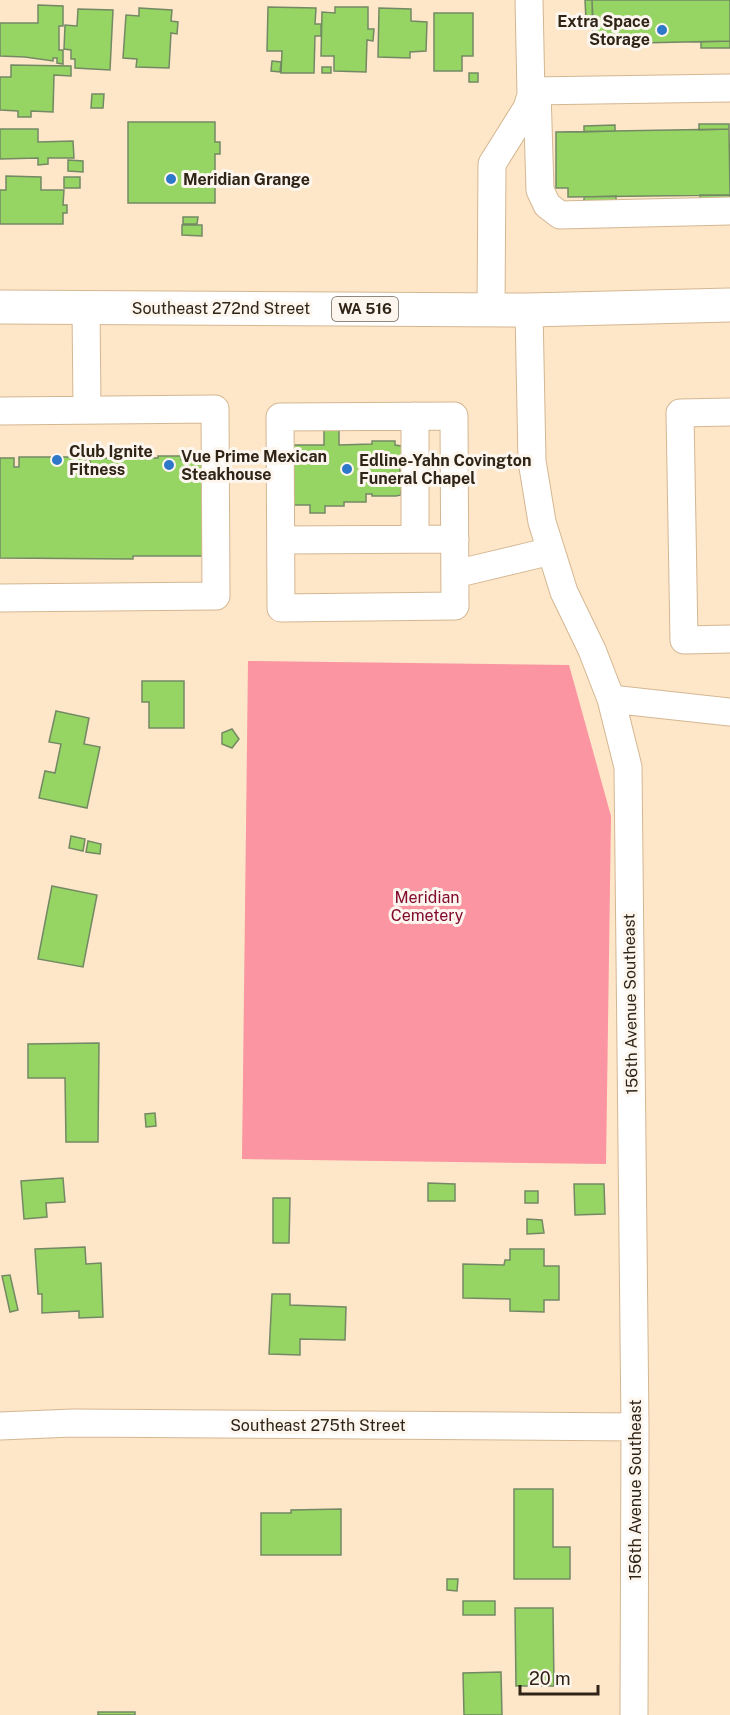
<svg xmlns="http://www.w3.org/2000/svg" width="730" height="1715" font-family="'Public Sans',sans-serif">
  <style>
    .green { fill: #fa95a1 }
    .building { fill: #96d464; stroke: #738964; stroke-width: 1.5 }
    .lines { fill: none; stroke-linecap: round; stroke-linejoin: round }
    .minor-casing { stroke: #d4b792; stroke-width: 29 }
    .major-casing { stroke: #d4b792; stroke-width: 35 }
    .minor { stroke: #fff; stroke-width: 27 }
    .major { stroke: #fff; stroke-width: 33 }
    .poi-dot { fill: #2d78c8; stroke: #fcf6ef; stroke-width: 2 }
    .labels { text-anchor: middle; stroke-width: 6; stroke-linejoin: round; paint-order: stroke }
    .shield { fill: #fcf6ef; stroke: #6d6357; stroke-width: 1.5 }
    .shield-label { font-size: 15px; font-weight: bold; fill: #302416 }
    .poi-label { font-size: 16px; font-weight: bold; fill: #302416; stroke: #fcf6ef; text-anchor: start }
    .street-label { font-size: 16px; fill: #302416; stroke: #fcf6ef }
    .park-label { font-size: 16px; fill: #820b2e; stroke: #fcf6ef }
  </style>
  <rect width="100%" height="100%" fill="#fee6c8"/>
  <path class="green" d="M 248,661 L 569,665 L 611,816 L 606,1164 L 242,1159 Z"/>
  <path class="building" d="M 585,0 L 592,0 L 593,20 L 586,20 Z
    M 592,0 L 730,0 L 730,41 L 593,44 Z
    M 38,5 L 63,6 L 63,26 L 59,26 L 59,50 L 63,50 L 63,64 L 57,63 L 57,58 L 53,58 L 53,61 L 25,57 L 0,56 L 0,23 L 38,23 Z
    M 268,7 L 316,8 L 315,24 L 321,24 L 321,36 L 315,36 L 314,73 L 281,73 L 282,51 L 267,51 Z
    M 335,7 L 368,7 L 368,29 L 374,29 L 373,41 L 367,40 L 366,72 L 334,71 L 334,56 L 321,56 L 322,12 L 335,13 Z
    M 139,8 L 172,10 L 171,21 L 178,22 L 177,34 L 171,33 L 169,68 L 136,67 L 137,59 L 123,58 L 126,15 L 139,16 Z
    M 379,8 L 411,9 L 411,21 L 427,22 L 426,51 L 410,52 L 410,58 L 378,57 Z
    M 78,9 L 113,10 L 110,70 L 75,68 L 75,59 L 71,59 L 71,50 L 64,49 L 65,25 L 77,26 Z
    M 434,13 L 473,13 L 473,56 L 462,56 L 462,71 L 434,71 Z
    M 730,41 L 730,48 L 701,48 L 701,42 Z
    M 272,61 L 281,62 L 280,72 L 271,71 Z
    M 11,65 L 71,66 L 71,76 L 54,75 L 53,112 L 31,111 L 31,117 L 18,117 L 18,111 L 0,110 L 0,77 L 11,77 Z
    M 322,67 L 331,67 L 331,73 L 322,73 Z
    M 469,73 L 478,73 L 478,82 L 469,82 Z
    M 92,94 L 104,94 L 103,108 L 91,108 Z
    M 128,122 L 215,122 L 215,142 L 220,142 L 220,154 L 215,154 L 215,203 L 128,203 Z
    M 699,124 L 729,124 L 729,129 L 699,130 Z
    M 615,125 L 615,131 L 584,132 L 584,126 Z
    M 0,129 L 38,129 L 38,142 L 73,141 L 74,158 L 48,158 L 48,164 L 38,165 L 38,158 L 0,159 Z
    M 729,129 L 730,195 L 568,197 L 568,188 L 556,188 L 556,132 Z
    M 68,160 L 83,161 L 83,172 L 68,171 Z
    M 6,176 L 41,177 L 41,190 L 64,190 L 63,205 L 67,205 L 67,213 L 63,213 L 63,224 L 0,224 L 0,190 L 6,190 Z
    M 64,177 L 80,177 L 80,188 L 64,188 Z
    M 700,195 L 730,195 L 730,201 L 700,202 Z
    M 616,196 L 616,203 L 584,203 L 584,197 Z
    M 183,217 L 198,217 L 197,224 L 183,224 Z
    M 182,225 L 202,225 L 202,236 L 182,235 Z
    M 324,426 L 339,426 L 339,445 L 372,444 L 372,441 L 395,441 L 395,445 L 408,447 L 408,462 L 400,462 L 400,475 L 408,475 L 408,491 L 401,491 L 401,495 L 396,496 L 372,496 L 372,494 L 366,494 L 366,502 L 344,502 L 344,506 L 325,506 L 325,513 L 310,513 L 310,505 L 294,505 L 293,445 L 324,445 Z
    M 158,456 L 181,456 L 181,460 L 203,460 L 205,556 L 133,556 L 133,559 L 0,558 L 0,458 L 14,458 L 14,467 L 19,467 L 19,457 L 86,457 L 85,470 L 87,470 L 87,467 L 90,467 L 90,458 L 158,458 Z
    M 142,681 L 184,681 L 184,728 L 149,728 L 149,702 L 142,702 Z
    M 56,711 L 89,718 L 84,744 L 100,747 L 87,808 L 39,798 L 45,771 L 55,773 L 61,744 L 49,742 Z
    M 232,729 L 239,739 L 232,748 L 222,744 L 222,733 Z
    M 71,836 L 85,839 L 83,851 L 69,848 Z
    M 88,841 L 101,844 L 100,854 L 86,852 Z
    M 52,886 L 97,895 L 83,967 L 38,959 Z
    M 99,1043 L 98,1142 L 66,1142 L 65,1078 L 28,1078 L 28,1044 Z
    M 155,1113 L 156,1126 L 146,1127 L 145,1114 Z
    M 63,1178 L 65,1202 L 46,1203 L 47,1217 L 24,1219 L 21,1181 Z
    M 428,1183 L 455,1184 L 455,1201 L 428,1201 Z
    M 574,1184 L 604,1184 L 605,1214 L 575,1215 Z
    M 525,1191 L 538,1191 L 538,1203 L 525,1203 Z
    M 273,1198 L 290,1198 L 289,1243 L 273,1243 Z
    M 527,1219 L 542,1220 L 544,1233 L 527,1234 Z
    M 85,1247 L 86,1264 L 101,1263 L 103,1317 L 79,1318 L 79,1311 L 42,1313 L 42,1294 L 38,1294 L 35,1249 Z
    M 510,1249 L 544,1249 L 544,1266 L 559,1266 L 559,1300 L 544,1300 L 544,1312 L 510,1311 L 510,1299 L 463,1298 L 463,1264 L 504,1265 L 505,1260 L 510,1260 Z
    M 10,1275 L 18,1310 L 10,1312 L 2,1276 Z
    M 272,1294 L 290,1294 L 290,1305 L 346,1307 L 345,1340 L 300,1339 L 300,1355 L 269,1354 Z
    M 514,1489 L 553,1489 L 553,1547 L 570,1547 L 570,1579 L 514,1579 Z
    M 341,1509 L 341,1555 L 261,1555 L 261,1513 L 291,1513 L 291,1510 Z
    M 447,1579 L 458,1579 L 457,1591 L 447,1590 Z
    M 463,1601 L 495,1601 L 495,1615 L 463,1615 Z
    M 515,1608 L 553,1608 L 554,1686 L 516,1686 Z
    M 501,1672 L 502,1715 L 464,1715 L 463,1673 Z
    M 98,1712 L 135,1712 L 135,1715 L 98,1715 Z"/>
  <g class="lines">
    <defs>
      <path id="minor" d="M 531,91 L 730,88
        M 537,91 L 540,190 L 547,205 L 560,215 L 730,211
        M 86,307 L 87,410
        M 491,309 L 492,164 L 527,108 L 531,95 L 529,0
        M 529,310 L 532,461 L 542,522 L 564,592 L 592,650 L 611,699 L 628,767 L 635,1427 L 634,1715
        M 0,411 L 215,409 L 216,596 L 0,598
        M 730,412 L 680,413 L 684,640 L 730,639
        M 415,416 L 415,539
        M 454,416 L 455,606 L 281,608 L 280,417 Z
        M 281,540 L 455,539
        M 455,574 L 551,551
        M 611,699 L 730,712
        M 0,1426 L 73,1423 L 635,1427"/>
      <path id="major" d="M 0,307 L 529,310 L 730,305"/>
    </defs>
    <use href="#minor" class="minor-casing"/>
    <use href="#major" class="major-casing"/>
    <use href="#minor" class="minor"/>
    <use href="#major" class="major"/>
  </g>
  <g class="poi-dot">
    <circle cx="662" cy="30" r="6"/>
    <circle cx="171" cy="179" r="6"/>
    <circle cx="57" cy="460" r="6"/>
    <circle cx="169" cy="465" r="6"/>
    <circle cx="347" cy="469" r="6"/>
  </g>
  <g class="labels">
    <rect class="shield" x="332" y="297" width="66" height="24" rx="4.5"/>
    <g class="shield-label">
      <text x="365" y="314">WA 516</text>
    </g>
    <g class="poi-label">
      <text x="650" y="27" text-anchor="end">Extra Space<tspan x="650" dy="18">Storage</tspan></text>
      <text x="183" y="185">Meridian Grange</text>
      <text x="69" y="457">Club Ignite<tspan x="69" dy="18">Fitness</tspan></text>
      <text x="181" y="462">Vue Prime Mexican<tspan x="181" dy="18">Steakhouse</tspan></text>
      <text x="359" y="466">Edline-Yahn Covington<tspan x="359" dy="18">Funeral Chapel</tspan></text>
    </g>
    <g class="street-label">
      <text x="221" y="314">Southeast 272nd Street</text>
      <text transform="translate(630 1004) rotate(-91)" y="6">156th Avenue Southeast</text>
      <text x="318" y="1431">Southeast 275th Street</text>
      <text transform="translate(635 1490) rotate(-90)" y="6">156th Avenue Southeast</text>
    </g>
    <g class="park-label">
      <text x="427" y="903">Meridian<tspan x="427" dy="18">Cemetery</tspan></text>
    </g>
  </g>
  <path d="M520 1685v9h78v-9" fill="none" stroke="#302416" stroke-width="3"/>
  <text x="529" y="1685" font-size="18" fill="#302416" stroke="#fcf6ef" stroke-width="4.5" paint-order="stroke">20 m</text>
</svg>
